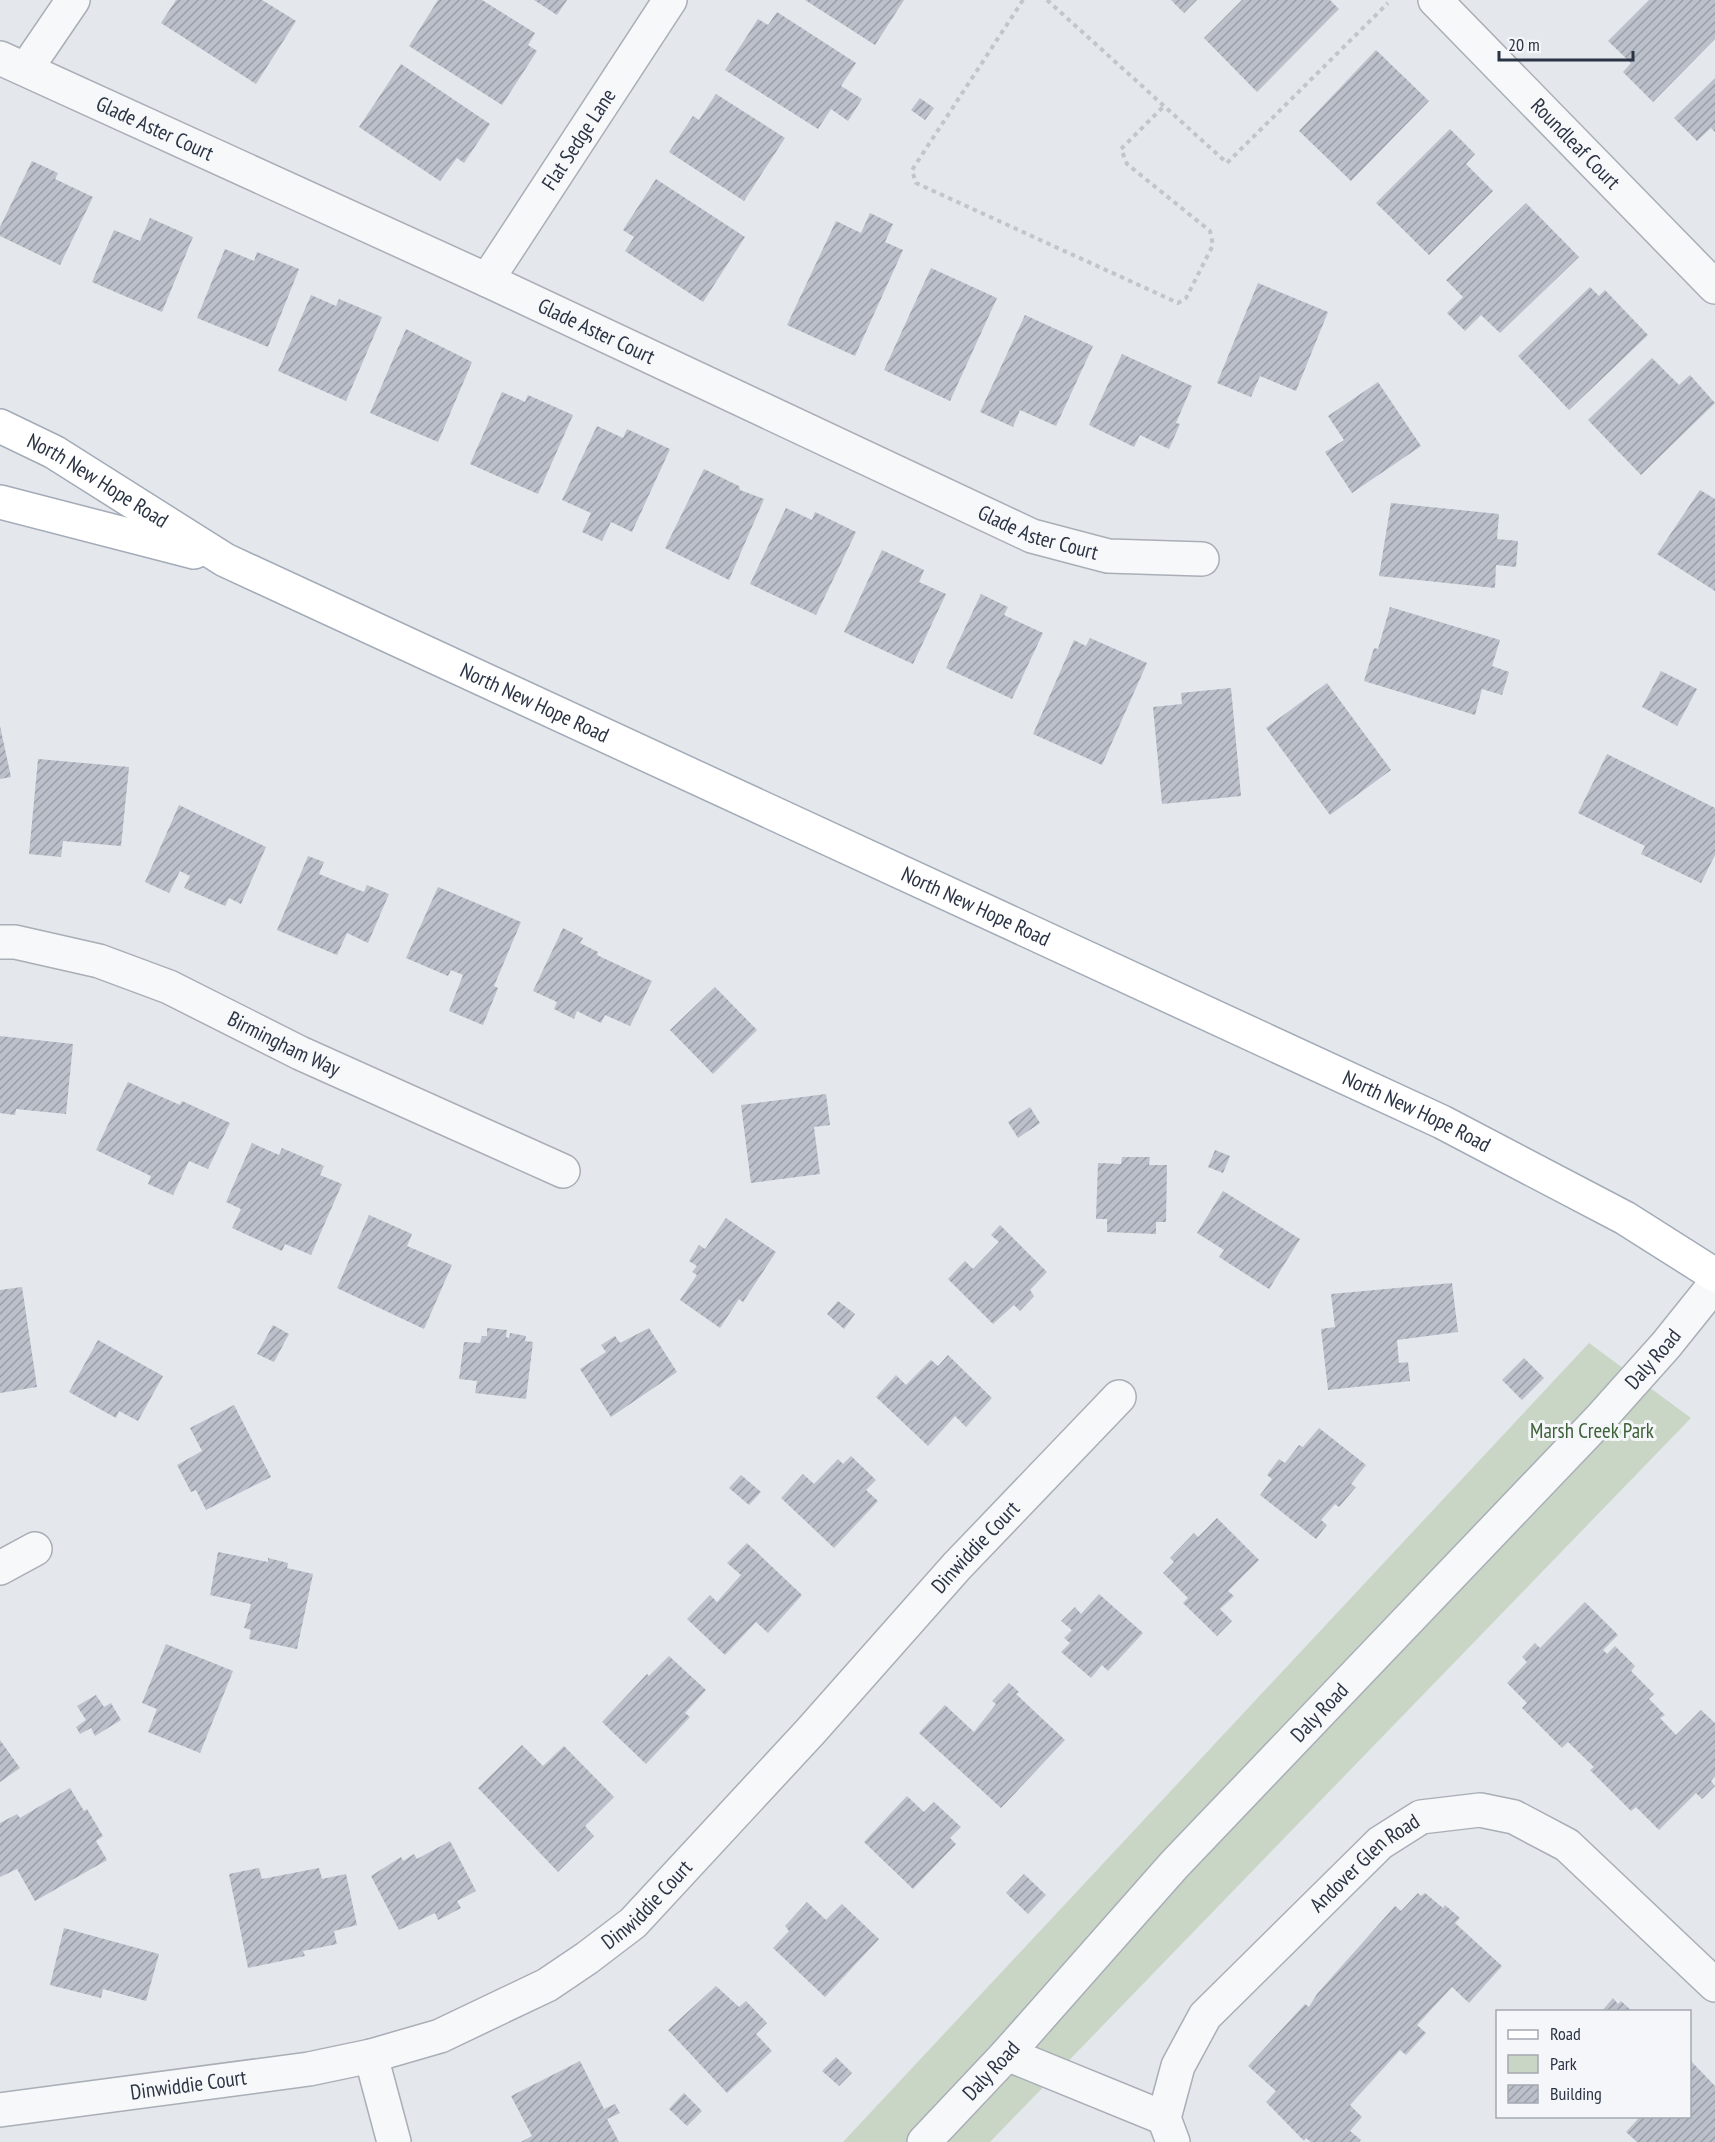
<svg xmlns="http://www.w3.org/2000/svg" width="1715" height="2142" font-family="'PT Sans Narrow',sans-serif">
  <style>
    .green { fill: #c9d6c5 }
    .building { fill: url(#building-hatch) }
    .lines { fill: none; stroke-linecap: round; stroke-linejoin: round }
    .street-casing { stroke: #a9aeb7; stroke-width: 36 }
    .primary-casing { stroke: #a3abb8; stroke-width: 36 }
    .path { stroke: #c2c5cb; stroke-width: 4; stroke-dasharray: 4.5 4.5; stroke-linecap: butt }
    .street { stroke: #f7f8fa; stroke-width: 33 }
    .primary { stroke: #fff; stroke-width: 33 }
    .labels { text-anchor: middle; stroke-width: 6; stroke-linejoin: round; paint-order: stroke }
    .street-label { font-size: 21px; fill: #2b3445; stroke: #f4f6f9 }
    .park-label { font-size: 21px; fill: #3f6138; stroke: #f4f6f9 }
  </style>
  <defs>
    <pattern id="building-hatch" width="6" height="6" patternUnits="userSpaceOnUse" patternTransform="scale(1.5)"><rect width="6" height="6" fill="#bbc0ca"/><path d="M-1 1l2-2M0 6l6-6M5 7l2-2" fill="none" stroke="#989da6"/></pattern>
  </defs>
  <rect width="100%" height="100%" fill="#e4e7ec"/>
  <path class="green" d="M 1589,1343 L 1691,1418 L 990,2142 L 843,2142 Z"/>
  <path class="building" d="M 176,0 L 262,0 L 296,21 L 256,84 L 161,23 Z
    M 438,0 L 482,0 L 535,33 L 528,45 L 537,51 L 502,105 L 409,46 Z
    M 534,0 L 567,0 L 557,15 Z
    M 805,0 L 904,0 L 875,45 Z
    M 1171,0 L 1197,0 L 1184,13 Z
    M 1242,0 L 1330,0 L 1339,9 L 1257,92 L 1204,38 Z
    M 1649,0 L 1715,0 L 1715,39 L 1653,102 L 1623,72 L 1631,63 L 1608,41 Z
    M 777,12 L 856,63 L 841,86 L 862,99 L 848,121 L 831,109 L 818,129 L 725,70 L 758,19 L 768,25 Z
    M 1376,50 L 1429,101 L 1351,181 L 1299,131 Z
    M 401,64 L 490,124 L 464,163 L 457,158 L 440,181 L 359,127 Z
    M 1715,78 L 1715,132 L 1711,128 L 1697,141 L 1674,118 Z
    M 716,94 L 785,138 L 744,201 L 669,152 L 693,116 L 699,120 Z
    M 920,98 L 934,108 L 925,120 L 911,110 Z
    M 1450,129 L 1475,154 L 1466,164 L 1493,191 L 1429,255 L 1376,203 Z
    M 32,161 L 58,173 L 55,179 L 93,197 L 60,265 L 0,236 L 0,227 Z
    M 656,179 L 745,237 L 703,302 L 625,251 L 634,237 L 623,230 Z
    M 1526,203 L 1579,257 L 1500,333 L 1481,315 L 1465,331 L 1447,313 L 1463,297 L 1446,280 Z
    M 870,213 L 893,224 L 885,242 L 903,250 L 855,356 L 787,325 L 836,221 L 861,233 Z
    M 150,218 L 193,237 L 162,312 L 92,282 L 114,230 L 140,241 Z
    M 225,249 L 254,261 L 257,252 L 299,269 L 268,347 L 197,318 Z
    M 931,268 L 997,298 L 950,401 L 884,370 Z
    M 1258,283 L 1328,312 L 1296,391 L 1260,376 L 1251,397 L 1217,383 Z
    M 1590,287 L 1599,296 L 1605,290 L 1648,335 L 1569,410 L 1518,356 Z
    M 311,295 L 336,306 L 339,299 L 382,317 L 346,401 L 278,371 Z
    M 1025,315 L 1093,346 L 1056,426 L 1020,410 L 1013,427 L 980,412 Z
    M 406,329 L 472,362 L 438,442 L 370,413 Z
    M 1122,354 L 1192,386 L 1176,423 L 1180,424 L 1169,449 L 1140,435 L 1134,447 L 1089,425 Z
    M 1652,358 L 1679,385 L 1690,375 L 1715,403 L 1641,475 L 1588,420 Z
    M 1378,382 L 1421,446 L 1352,493 L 1325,452 L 1344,440 L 1328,416 Z
    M 502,392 L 525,402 L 528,395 L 573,415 L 538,494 L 470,464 Z
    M 597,426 L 623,438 L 627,429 L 670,449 L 632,532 L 611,522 L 602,541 L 582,532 L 591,513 L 562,500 Z
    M 704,469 L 739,486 L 740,490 L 764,499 L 729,580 L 665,548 Z
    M 1700,490 L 1715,499 L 1715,591 L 1657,554 Z
    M 1391,503 L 1499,514 L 1497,539 L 1518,541 L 1516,567 L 1496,565 L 1495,588 L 1379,576 Z
    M 786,508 L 812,520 L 815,512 L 856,532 L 816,615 L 750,584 Z
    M 882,550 L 924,570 L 919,582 L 946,594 L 913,664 L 844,632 Z
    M 981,594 L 1008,607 L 1004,615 L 1043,633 L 1012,699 L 946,668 Z
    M 1390,607 L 1500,640 L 1492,666 L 1509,672 L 1502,695 L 1482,689 L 1475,715 L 1364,681 L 1374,648 L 1378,649 Z
    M 1090,638 L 1147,663 L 1102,765 L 1033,734 L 1074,640 L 1086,646 Z
    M 1661,671 L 1697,689 L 1677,726 L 1642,707 Z
    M 1327,683 L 1391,770 L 1330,815 L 1266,728 Z
    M 1231,688 L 1241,796 L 1162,804 L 1153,707 L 1182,704 L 1181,693 Z
    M 0,726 L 11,777 L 0,779 Z
    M 1607,754 L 1715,808 L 1715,855 L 1701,883 L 1641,854 L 1645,846 L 1578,813 Z
    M 38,759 L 129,767 L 121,846 L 63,841 L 61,857 L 29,854 Z
    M 179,805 L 266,847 L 241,904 L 229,898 L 225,906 L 184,888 L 190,876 L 180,871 L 169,893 L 145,882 Z
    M 308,856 L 324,862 L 319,874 L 364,892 L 367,885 L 389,894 L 368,943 L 347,933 L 337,955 L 277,930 Z
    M 438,887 L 521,922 L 494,986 L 498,988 L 483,1025 L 449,1011 L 463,975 L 451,970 L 448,976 L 406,958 Z
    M 563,928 L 583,938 L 580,943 L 598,952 L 597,955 L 652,981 L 630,1026 L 605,1015 L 601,1023 L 577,1011 L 574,1019 L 554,1009 L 557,1002 L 533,991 Z
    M 715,987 L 757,1030 L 713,1074 L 670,1030 Z
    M 0,1036 L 73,1044 L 66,1114 L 16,1109 L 15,1115 L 0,1113 Z
    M 128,1082 L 180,1105 L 182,1101 L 230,1123 L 208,1169 L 189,1161 L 173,1195 L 148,1184 L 151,1176 L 96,1150 Z
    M 826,1094 L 830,1125 L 814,1127 L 820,1174 L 751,1183 L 741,1105 Z
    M 1030,1107 L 1040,1123 L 1018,1138 L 1008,1122 Z
    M 252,1143 L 279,1155 L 282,1148 L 324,1166 L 320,1175 L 342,1184 L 311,1255 L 285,1244 L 282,1251 L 232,1228 L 241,1209 L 226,1202 Z
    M 1215,1150 L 1230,1156 L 1223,1173 L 1208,1167 Z
    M 1122,1157 L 1150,1157 L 1149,1165 L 1167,1165 L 1166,1222 L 1156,1222 L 1156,1234 L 1107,1232 L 1107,1219 L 1096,1219 L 1098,1163 L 1121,1164 Z
    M 1223,1191 L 1300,1239 L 1269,1289 L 1219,1257 L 1224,1250 L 1197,1233 Z
    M 369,1215 L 412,1234 L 407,1246 L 452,1265 L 424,1329 L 337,1288 Z
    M 726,1218 L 776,1252 L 743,1302 L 739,1299 L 720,1328 L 680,1300 L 697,1275 L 692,1272 L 697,1266 L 689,1261 L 699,1245 L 705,1249 Z
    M 1000,1225 L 1047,1272 L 1030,1290 L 1034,1296 L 1020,1311 L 1014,1305 L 993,1324 L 948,1279 L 965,1261 L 973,1269 L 999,1242 L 991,1235 Z
    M 1452,1283 L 1458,1332 L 1397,1340 L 1399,1363 L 1408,1362 L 1410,1381 L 1328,1390 L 1321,1329 L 1335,1327 L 1331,1294 Z
    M 22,1287 L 37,1387 L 0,1393 L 0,1290 Z
    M 838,1301 L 855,1314 L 844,1329 L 827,1314 Z
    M 273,1325 L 289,1334 L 274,1362 L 257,1354 Z
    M 487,1328 L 507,1330 L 506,1337 L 509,1338 L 510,1333 L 526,1336 L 525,1341 L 533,1342 L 526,1399 L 475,1393 L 477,1381 L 459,1379 L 464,1342 L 480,1343 L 482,1336 L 487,1336 Z
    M 649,1328 L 677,1372 L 611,1417 L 580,1369 L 606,1352 L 601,1345 L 615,1336 L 620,1343 Z
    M 98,1340 L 163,1376 L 138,1421 L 119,1411 L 116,1418 L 69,1392 Z
    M 948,1355 L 992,1398 L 966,1427 L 955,1416 L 928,1446 L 876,1397 L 896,1375 L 906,1385 L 931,1360 L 938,1366 Z
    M 1524,1358 L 1544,1378 L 1522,1400 L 1502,1380 Z
    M 234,1405 L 271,1477 L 206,1510 L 196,1490 L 191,1492 L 177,1465 L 202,1451 L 190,1428 Z
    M 1319,1428 L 1366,1465 L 1351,1484 L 1356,1487 L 1339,1507 L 1335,1504 L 1321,1520 L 1327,1525 L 1316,1539 L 1260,1495 L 1272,1479 L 1267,1475 L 1279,1459 L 1285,1463 L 1299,1445 L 1303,1447 Z
    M 851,1456 L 876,1480 L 866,1490 L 878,1501 L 834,1548 L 781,1498 L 803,1474 L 814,1484 L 838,1459 L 843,1464 Z
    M 741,1475 L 761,1492 L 749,1505 L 729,1488 Z
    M 1217,1518 L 1259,1560 L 1228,1591 L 1234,1596 L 1220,1609 L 1232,1621 L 1217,1636 L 1183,1603 L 1188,1598 L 1163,1573 L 1174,1562 L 1170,1558 L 1194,1533 L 1198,1537 Z
    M 747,1543 L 802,1595 L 768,1633 L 756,1622 L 725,1655 L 687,1619 L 710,1595 L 717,1602 L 741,1575 L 727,1563 Z
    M 218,1552 L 268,1562 L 268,1558 L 288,1563 L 287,1568 L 313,1574 L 297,1649 L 249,1639 L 251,1630 L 244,1628 L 251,1604 L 210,1595 Z
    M 1099,1594 L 1143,1633 L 1108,1671 L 1102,1665 L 1091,1678 L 1061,1652 L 1070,1643 L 1064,1638 L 1072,1630 L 1061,1621 L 1075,1607 L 1081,1614 Z
    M 1585,1602 L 1618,1635 L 1603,1650 L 1607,1654 L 1615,1646 L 1635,1666 L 1631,1671 L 1654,1694 L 1649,1699 L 1665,1715 L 1660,1718 L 1676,1735 L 1701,1710 L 1715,1723 L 1715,1776 L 1711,1781 L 1715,1786 L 1702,1799 L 1696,1793 L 1659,1830 L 1636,1807 L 1631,1811 L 1590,1770 L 1594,1767 L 1568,1742 L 1562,1748 L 1522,1708 L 1527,1703 L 1507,1683 L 1527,1662 L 1522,1657 L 1535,1643 L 1540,1648 Z
    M 166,1644 L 233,1671 L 200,1753 L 148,1732 L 157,1709 L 142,1703 Z
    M 669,1656 L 706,1690 L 685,1713 L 690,1717 L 646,1764 L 602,1722 L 647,1674 L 649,1676 Z
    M 1009,1683 L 1019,1692 L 1016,1694 L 1065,1740 L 1001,1808 L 919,1733 L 945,1705 L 974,1732 L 996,1704 L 992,1701 Z
    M 96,1695 L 104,1707 L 111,1703 L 121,1720 L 95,1736 L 91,1728 L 80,1734 L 76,1727 L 86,1720 L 77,1706 Z
    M 0,1740 L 20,1768 L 0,1782 Z
    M 522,1745 L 543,1766 L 564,1746 L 614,1797 L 585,1826 L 594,1836 L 558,1872 L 478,1788 Z
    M 70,1788 L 84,1811 L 87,1809 L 103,1836 L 96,1841 L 107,1860 L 35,1901 L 17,1869 L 0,1877 L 0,1823 L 17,1814 L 20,1818 Z
    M 907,1796 L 924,1812 L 934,1802 L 961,1827 L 950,1838 L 956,1844 L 913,1889 L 864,1842 Z
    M 450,1841 L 476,1891 L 457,1901 L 461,1908 L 446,1916 L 438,1920 L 435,1913 L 399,1930 L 371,1876 L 401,1857 L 403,1861 L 414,1854 L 417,1859 Z
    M 259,1868 L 262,1879 L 319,1868 L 322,1879 L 346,1874 L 357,1925 L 334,1931 L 337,1944 L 303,1951 L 305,1956 L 248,1968 L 229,1874 Z
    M 1024,1874 L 1046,1895 L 1028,1914 L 1006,1893 Z
    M 1418,1893 L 1421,1896 L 1425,1893 L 1443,1908 L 1445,1905 L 1460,1918 L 1455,1923 L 1502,1966 L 1469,2003 L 1452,1987 L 1417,2025 L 1426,2033 L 1406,2055 L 1400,2050 L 1350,2105 L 1362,2117 L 1350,2131 L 1361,2140 L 1359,2142 L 1311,2142 L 1306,2138 L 1304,2141 L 1266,2102 L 1276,2091 L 1248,2066 L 1305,2004 L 1309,2007 L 1317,1994 L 1395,1906 L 1401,1911 Z
    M 807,1902 L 826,1920 L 842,1904 L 879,1939 L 825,1997 L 773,1948 L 789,1931 L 785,1926 Z
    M 64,1928 L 159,1954 L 146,2001 L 103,1989 L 101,1998 L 50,1985 Z
    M 716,1986 L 739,2007 L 746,2001 L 767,2023 L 756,2034 L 772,2051 L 727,2093 L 668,2030 Z
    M 1613,1998 L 1618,2004 L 1621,2001 L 1633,2012 L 1601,2012 Z
    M 836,2057 L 852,2073 L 839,2086 L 822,2071 Z
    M 1690,2060 L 1715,2086 L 1715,2142 L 1637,2142 L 1626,2132 L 1638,2119 L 1635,2116 L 1690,2116 Z
    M 580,2061 L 604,2109 L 615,2104 L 620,2113 L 607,2119 L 619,2142 L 521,2142 L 532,2136 L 511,2096 Z
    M 684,2093 L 702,2111 L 687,2126 L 669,2109 Z"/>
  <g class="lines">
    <defs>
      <g id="street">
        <path id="s1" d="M 1435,0 L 1715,287"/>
        <path id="s2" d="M 0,58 L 487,280 L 1032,536 L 1108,556 L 1202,559"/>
        <path d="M 26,69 L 73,0"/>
        <path id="s3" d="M 487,280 L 670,0"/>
        <path id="s4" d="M 0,942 L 15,942 L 99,961 L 169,987 L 300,1053 L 563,1171"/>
        <path d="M 0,1568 L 35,1549"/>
        <path d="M 1007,2054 L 1164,2118"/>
        <path d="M 371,2056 L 394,2142"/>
        <path id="s5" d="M 0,2110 L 309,2069 L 371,2056 L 440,2036 L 547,1985 L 587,1958 L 633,1923 L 810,1732 L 957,1566 L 1119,1397"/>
        <path id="s6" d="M 924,2142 L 1007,2054 L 1174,1865 L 1599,1420 L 1666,1345 L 1715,1284"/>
        <path id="s7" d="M 1173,2142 L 1164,2118 L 1178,2066 L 1205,2016 L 1380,1843 L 1421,1817 L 1480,1810 L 1514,1817 L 1567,1845 L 1715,1985"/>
      </g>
      <g id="primary">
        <path id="s8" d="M 0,426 L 54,452 L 225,560 L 1442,1122 L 1625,1218 L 1715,1275"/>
        <path d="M 0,502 L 194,552"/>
      </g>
    </defs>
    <use href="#street" class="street-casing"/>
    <use href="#primary" class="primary-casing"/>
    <path class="path" d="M 1023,0 L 912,170 L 916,183 L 1178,303 L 1186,298 L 1213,245 L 1210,231 L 1127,164 L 1121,149 L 1164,106
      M 1047,0 L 1227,163 L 1388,3"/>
    <use href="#street" class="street"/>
    <use href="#primary" class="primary"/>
  </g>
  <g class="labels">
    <g class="street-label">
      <text dy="7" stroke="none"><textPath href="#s2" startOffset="170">Glade Aster Court</textPath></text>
      <text dy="7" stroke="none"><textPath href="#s3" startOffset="168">Flat Sedge Lane</textPath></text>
      <text dy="7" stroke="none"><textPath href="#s1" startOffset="201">Roundleaf Court</textPath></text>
      <text dy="7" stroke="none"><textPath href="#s2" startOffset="656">Glade Aster Court</textPath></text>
      <text dy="7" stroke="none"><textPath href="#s8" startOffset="112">North New Hope Road</textPath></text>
      <text dy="7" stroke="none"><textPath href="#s2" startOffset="1142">Glade Aster Court</textPath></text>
      <text dy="7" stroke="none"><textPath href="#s8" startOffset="603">North New Hope Road</textPath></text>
      <text dy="7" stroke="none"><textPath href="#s8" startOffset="1089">North New Hope Road</textPath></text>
      <text dy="7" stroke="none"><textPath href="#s4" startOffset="304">Birmingham Way</textPath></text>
      <text dy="7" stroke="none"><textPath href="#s8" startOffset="1575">North New Hope Road</textPath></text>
      <text dy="7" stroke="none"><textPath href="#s6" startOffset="1070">Daly Road</textPath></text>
      <text dy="7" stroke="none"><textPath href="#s5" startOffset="1180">Dinwiddie Court</textPath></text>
      <text dy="7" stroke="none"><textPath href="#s6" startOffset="584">Daly Road</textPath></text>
      <text dy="7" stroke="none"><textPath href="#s7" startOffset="358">Andover Glen Road</textPath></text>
      <text dy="7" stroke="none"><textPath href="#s5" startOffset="694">Dinwiddie Court</textPath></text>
      <text dy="7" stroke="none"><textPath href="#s6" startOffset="98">Daly Road</textPath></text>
      <text dy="7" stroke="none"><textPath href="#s5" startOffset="190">Dinwiddie Court</textPath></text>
    </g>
    <g class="park-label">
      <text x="1592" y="1438">Marsh Creek Park</text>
    </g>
  </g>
  <rect x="1496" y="2010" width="195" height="108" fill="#f4f6f9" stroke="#a4a8b1" stroke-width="1.5"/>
  <rect x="1508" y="2030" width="30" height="9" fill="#ffffff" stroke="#a4a8b1" stroke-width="1.5"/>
  <text x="1550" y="2040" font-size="18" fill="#2b3445">Road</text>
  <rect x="1508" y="2055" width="30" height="18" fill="#c9d6c5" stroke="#a4a8b1" stroke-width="1.5"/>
  <text x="1550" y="2070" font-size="18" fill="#2b3445">Park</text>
  <rect x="1508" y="2085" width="30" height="18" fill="url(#building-hatch)" stroke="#a4a8b1" stroke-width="1.5"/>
  <text x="1550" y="2100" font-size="18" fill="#2b3445">Building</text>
  <path d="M1499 51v9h134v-9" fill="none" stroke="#2b3445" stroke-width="3"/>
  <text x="1508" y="51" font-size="18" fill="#2b3445" stroke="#f4f6f9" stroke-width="4.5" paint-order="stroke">20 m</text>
</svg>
